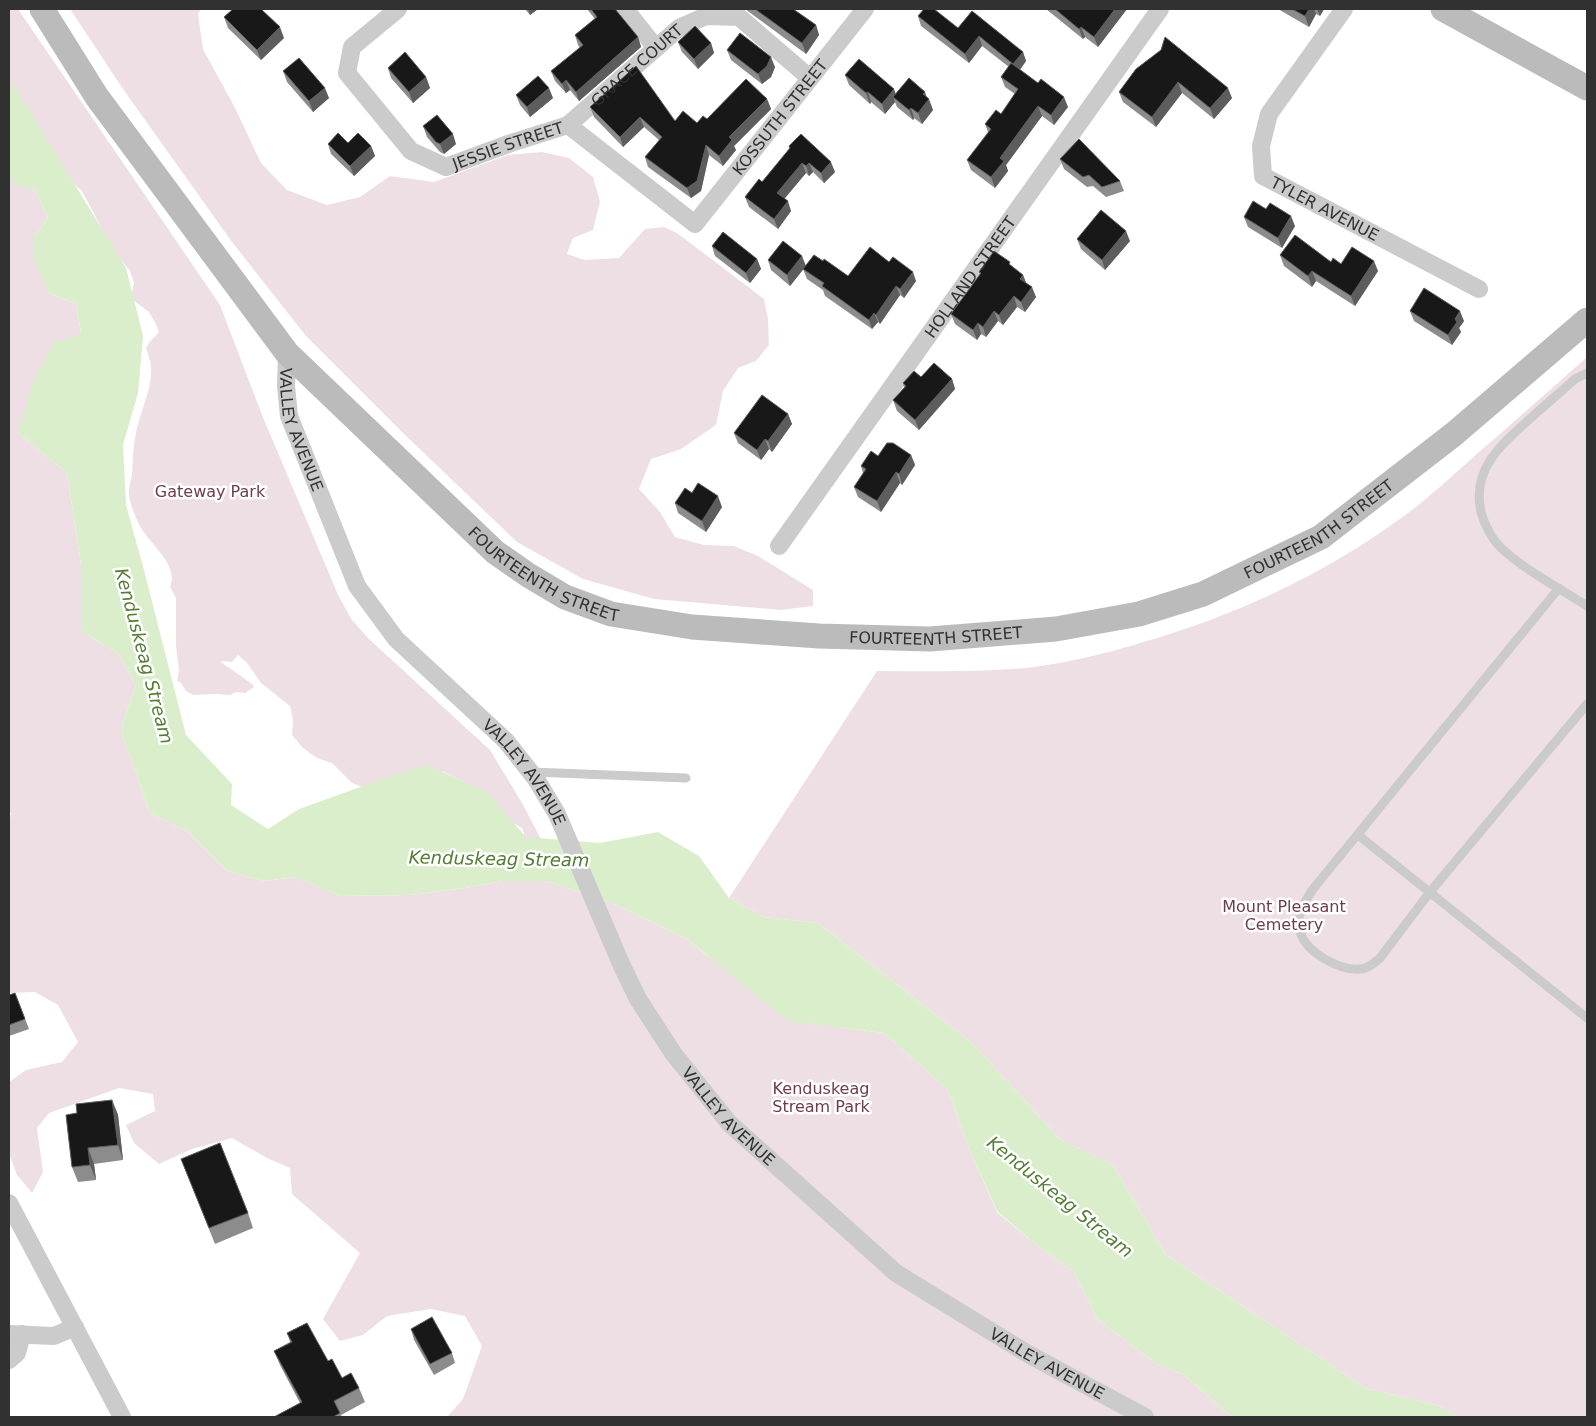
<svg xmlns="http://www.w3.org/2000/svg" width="1596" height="1426" font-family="'DejaVu Sans',sans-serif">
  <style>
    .green { fill: #eedfe4 }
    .water { fill: #daeecb }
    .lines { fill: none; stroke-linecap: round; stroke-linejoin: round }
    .lane { stroke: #cbcbcb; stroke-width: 9 }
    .street { stroke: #cbcbcb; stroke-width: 18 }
    .secondary { stroke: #bbb; stroke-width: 25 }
    .wall { fill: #8c8c8c }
    .shaded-wall { fill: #5d5d5d }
    .building { fill: #181818; stroke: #5d5d5d }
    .labels { text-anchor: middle; stroke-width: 5; stroke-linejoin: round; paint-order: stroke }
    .street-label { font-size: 16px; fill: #313131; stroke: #fff }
    .park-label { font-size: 16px; fill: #6f3c4a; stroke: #fff }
    .water-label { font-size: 18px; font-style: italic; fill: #527d33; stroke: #fff }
  </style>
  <rect width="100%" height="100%" fill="#fff"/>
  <path class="green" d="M 9,9 L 18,9 L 220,305 L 262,415 L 339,597 L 352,620 L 369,639 L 490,750 L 522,803 L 541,839 L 524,841 L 524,833 L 522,828 L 512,822 L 464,782 L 444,772 L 437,770 L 362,787 L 352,783 L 332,763 L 317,758 L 303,748 L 292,735 L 293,720 L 290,706 L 261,683 L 247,663 L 238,655 L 232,662 L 223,661 L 221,662 L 252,684 L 254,687 L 245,693 L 236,692 L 230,695 L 215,694 L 193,695 L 186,691 L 181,683 L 177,681 L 179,671 L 176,646 L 176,598 L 170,587 C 179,565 151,545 141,528 C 136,520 131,506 129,496 C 128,488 131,482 132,474 C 133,460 133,447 136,433 C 140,412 153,387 151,366 C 150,360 148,354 146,348 L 149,343 L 159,332 L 156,324 L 149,312 L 133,300 L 132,293 L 134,283 L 130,271 L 102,237 L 102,229 L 82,191 L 75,185 L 9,84 Z
    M 70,9 L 201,9 L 198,14 L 203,49 L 234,106 L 261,163 L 287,190 L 327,205 L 360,197 L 390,176 L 434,182 L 508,155 L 542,152 L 569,158 L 593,177 L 600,202 L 593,230 L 573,238 L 567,254 L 585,260 L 619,258 L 645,229 L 664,227 L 677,233 L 764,299 L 768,319 L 769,345 L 756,361 L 738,368 L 723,391 L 716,425 L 681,449 L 651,459 L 639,489 L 660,512 L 675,537 L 704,545 L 734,546 L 758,556 L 813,590 L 813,606 L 781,610 L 654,599 L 583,579 L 517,542 L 404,434 L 306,336 L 232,242 L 123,89 Z
    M 9,178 L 15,184 L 35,190 L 48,218 L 34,237 L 49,293 L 76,304 L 81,333 L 18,433 L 67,473 L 81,564 L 81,631 L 118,653 L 136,685 L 121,730 L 150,813 L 187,831 L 227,871 L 265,881 L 295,877 L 341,896 L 410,895 L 465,888 L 503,881 L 545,881 L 610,902 L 687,939 L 705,954 L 806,1023 L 884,1033 L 948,1090 L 968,1146 L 997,1212 L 1035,1244 L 1074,1272 L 1097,1319 L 1158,1365 L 1183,1374 L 1232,1417 L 447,1417 L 463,1399 L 482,1346 L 465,1316 L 431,1309 L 387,1316 L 363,1335 L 340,1341 L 323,1319 L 360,1253 L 292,1194 L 290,1168 L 267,1158 L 232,1138 L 192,1149 L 159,1164 L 134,1143 L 126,1125 L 155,1111 L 153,1094 L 119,1088 L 49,1113 L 37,1128 L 43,1172 L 32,1193 L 17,1175 L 9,1153 L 9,1082 L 26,1070 L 62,1062 L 78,1042 L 58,1005 L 35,992 L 9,993 L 9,824 L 11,813 L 9,812 Z
    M 1587,357 L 1587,1417 L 1456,1417 L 1444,1407 L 1365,1388 L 1166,1255 L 1113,1165 L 1060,1139 L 972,1043 L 818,923 L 764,917 L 729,898 L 877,671 C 929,671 982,673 1034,667 C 1070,662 1105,654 1140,643 C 1235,616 1325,574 1404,516 C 1430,497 1454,474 1478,453 C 1515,421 1551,389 1587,357 Z"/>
  <path class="water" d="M 9,80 L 26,105 L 126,268 L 143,336 L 138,393 L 123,445 L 126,505 L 144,570 L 186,735 L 232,784 L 231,805 L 268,829 L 299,809 L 380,780 L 427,765 L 487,792 L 526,837 L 600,843 L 658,832 L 699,856 L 729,898 L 764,917 L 818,923 L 972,1043 L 1060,1139 L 1113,1165 L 1166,1255 L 1365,1388 L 1444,1407 L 1456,1417 L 1232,1417 L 1183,1374 L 1158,1365 L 1097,1319 L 1074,1272 L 1035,1244 L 997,1211 L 968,1146 L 948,1090 L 884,1033 L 788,1021 L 687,939 L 610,902 L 545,881 L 503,881 L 465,888 L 410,895 L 341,896 L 295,877 L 265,881 L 227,871 L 187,831 L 150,813 L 121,730 L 136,685 L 118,653 L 81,631 L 81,564 L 67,473 L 18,433 L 34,381 L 54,343 L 81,333 L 76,304 L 49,293 L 33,256 L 34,237 L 48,218 L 35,190 L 14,184 L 9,178 Z"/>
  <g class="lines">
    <path class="lane" d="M 1587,373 L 1575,379 C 1561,392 1546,404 1532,417 C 1503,443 1471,468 1481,512 C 1485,526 1491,538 1501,548 C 1526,571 1559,588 1587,606
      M 1559,588 L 1313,889 C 1305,901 1295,916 1300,932 C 1306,952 1339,971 1360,969 C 1368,969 1374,963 1380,958 L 1430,892 L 1587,704
      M 531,772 L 686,778
      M 1358,835 L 1587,1018"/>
    <g class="street">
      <path id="s1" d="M 398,9 L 352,47 L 347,73 L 411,151 L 446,167 L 511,143 L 568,125 L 695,224 L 865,9"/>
      <path d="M 625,9 L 656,48"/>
      <path id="s2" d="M 1344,9 L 1269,114 L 1261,146 L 1263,176 L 1479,289"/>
      <path id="s3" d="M 568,125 L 679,28 L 706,16 L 739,17 L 810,78"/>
      <path id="s4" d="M 287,353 L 286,386 L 289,416 L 357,586 L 396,639 L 506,741 L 536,779 L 557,814 L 622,966 L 638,999 L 673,1053 L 729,1123 L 896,1273 L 1028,1354 L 1145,1417"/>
      <path id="s5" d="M 779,546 L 1160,9"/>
      <path d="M 9,1203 L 122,1417"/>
      <path d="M 9,1334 L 54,1336 L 75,1327"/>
      <path d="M 9,1360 L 17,1353 L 22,1334"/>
    </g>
    <g class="secondary">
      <path id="s6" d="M 42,9 L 97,97 L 287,353 L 495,552 L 528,575 L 565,597 L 611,614 L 692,627 L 819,636 L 930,639 L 1056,629 L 1139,614 L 1203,594 L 1321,537 L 1454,434 L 1587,320"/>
      <path d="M 1443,9 L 1587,88"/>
    </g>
  </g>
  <path class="wall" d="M 525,9 L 538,9 L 530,15 Z
    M 587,9 L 615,9 L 638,37 L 641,47 L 579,101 L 570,90 L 566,93 L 555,81 L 551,71 L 580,48 L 578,45 L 575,35 L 595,19 Z
    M 745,9 L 793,9 L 816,25 L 819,35 L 806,54 Z
    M 1046,9 L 1127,9 L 1098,47 L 1085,37 L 1083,39 Z
    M 1278,9 L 1324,9 L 1320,16 L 1316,14 L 1309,27 Z
    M 918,16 L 958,28 L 1023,52 L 1026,61 L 1020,70 L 1068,107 L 1054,125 L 1042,116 L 1006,165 L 1008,171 L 995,188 L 971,170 L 967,160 L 988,132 L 985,124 L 1001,114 L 1015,94 L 1005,87 L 1001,77 L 1009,67 L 982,46 L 969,63 L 921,26 Z
    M 224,17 L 284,38 L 261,60 L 228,28 Z
    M 678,42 L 711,43 L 714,53 L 698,69 L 682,52 Z
    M 727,50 L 775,67 L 771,77 L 762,84 L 731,60 Z
    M 388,68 L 426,77 L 430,88 L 413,103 L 391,78 Z
    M 1136,69 L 1232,98 L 1214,119 L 1182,93 L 1156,127 L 1123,102 L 1119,92 Z
    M 283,71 L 329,98 L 313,112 L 287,82 Z
    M 845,75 L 896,94 L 927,97 L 933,110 L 922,124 L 914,118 L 913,120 L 897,107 L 895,102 L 885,114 L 871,102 L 870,104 L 849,85 Z
    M 516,95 L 553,98 L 530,117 L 520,105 Z
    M 767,99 L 771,109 L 734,146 L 736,150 L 723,166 L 709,155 L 701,191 L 691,198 L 648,167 L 645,157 L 659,140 L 644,127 L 623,147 L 594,117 L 590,107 L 675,121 L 697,123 L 707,119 Z
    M 423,126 L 456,144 L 444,154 L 440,152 L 427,137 Z
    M 348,143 L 371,146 L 375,156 L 354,176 L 331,154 L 328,144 Z
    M 789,146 L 835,172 L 824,183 L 813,172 L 809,176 L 806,173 L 784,198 L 791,211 L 778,229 L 749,207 L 745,197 L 762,182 L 790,148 Z
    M 1060,159 L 1120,181 L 1124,191 L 1106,197 L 1093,186 L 1087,187 L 1064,169 Z
    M 1244,217 L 1295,226 L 1282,248 L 1248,227 Z
    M 1077,239 L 1130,241 L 1105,270 L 1081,249 Z
    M 712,246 L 757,259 L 761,269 L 750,283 L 715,256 Z
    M 1280,255 L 1331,262 L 1378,271 L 1355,306 L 1316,281 L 1312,287 L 1284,266 Z
    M 768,260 L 806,266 L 823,261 L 848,276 L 916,281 L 904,298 L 900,295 L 880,324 L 878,322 L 872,329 L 825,296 L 823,290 L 807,279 L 803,269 L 804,268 L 790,286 L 771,270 Z
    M 1011,266 L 1023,275 L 1026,283 L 1036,297 L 1025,312 L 1017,307 L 1003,325 L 998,321 L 986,337 L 981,334 L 977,340 L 955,324 L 951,314 L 980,274 L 979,272 Z
    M 1410,311 L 1464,321 L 1459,328 L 1461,332 L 1452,345 L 1414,321 Z
    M 921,377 L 952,379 L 955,389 L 919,430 L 897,411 L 893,400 L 904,388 L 903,383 Z
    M 788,414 L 792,424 L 772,452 L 769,449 L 761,460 L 738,443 L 734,433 Z
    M 911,455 L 915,465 L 902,485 L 900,483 L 881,512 L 858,497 L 854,487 L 863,473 L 861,466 L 878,456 Z
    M 692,493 L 722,507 L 706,532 L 678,513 L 675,503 Z
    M 15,993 L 29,1029 L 9,1036 L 9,995 Z
    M 112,1100 L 118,1115 L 123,1160 L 94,1164 L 96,1180 L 78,1182 L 72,1167 L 77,1113 Z
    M 181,1159 L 248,1213 L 253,1228 L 215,1244 Z
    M 411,1329 L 452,1353 L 455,1363 L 434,1375 L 414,1340 Z
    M 287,1333 L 328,1361 L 342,1378 L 359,1388 L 365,1402 L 341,1415 L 342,1417 L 274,1417 L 300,1403 L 280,1365 L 274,1351 L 290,1342 Z"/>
  <path class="shaded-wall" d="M 528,9 L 538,9 L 530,15 Z
    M 1115,9 L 1127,9 L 1098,47 L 1094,37 Z
    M 1309,9 L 1314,9 L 1316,14 L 1309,27 L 1305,16 Z
    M 1317,9 L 1324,9 L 1320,16 Z
    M 816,25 L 819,35 L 806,54 L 802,43 Z
    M 280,27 L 284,38 L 261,60 L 257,50 Z
    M 1081,27 L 1085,37 L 1083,39 L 1079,29 Z
    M 979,36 L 982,46 L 969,63 L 965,54 Z
    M 638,37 L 641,47 L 579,101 L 576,92 Z
    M 711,43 L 714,53 L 698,69 L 694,59 Z
    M 1023,52 L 1026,61 L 1017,73 L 1013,64 Z
    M 771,57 L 775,67 L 771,77 L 762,84 L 758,74 Z
    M 426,77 L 430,88 L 413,103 L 409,92 Z
    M 566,80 L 570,90 L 566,93 L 562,84 Z
    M 1178,82 L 1182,93 L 1156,127 L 1152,117 Z
    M 325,88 L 329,98 L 313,112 L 309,101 Z
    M 549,88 L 553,98 L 530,117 L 527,107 Z
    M 1228,88 L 1232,98 L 1214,119 L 1210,108 Z
    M 894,89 L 898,100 L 893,97 L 895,102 L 885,114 L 882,104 Z
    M 868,92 L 871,102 L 870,104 L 866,93 Z
    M 925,92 L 928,101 L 929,99 L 933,110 L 922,124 L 918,113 L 923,94 Z
    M 1064,97 L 1068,107 L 1054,125 L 1051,115 Z
    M 767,99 L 771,109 L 734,146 L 736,150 L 723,166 L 719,156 L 729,137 Z
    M 1038,106 L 1042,116 L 1006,165 L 1008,171 L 995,188 L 991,177 L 1000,158 Z
    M 911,108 L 914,118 L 913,120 L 909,110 Z
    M 640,117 L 644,127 L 623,147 L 620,137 Z
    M 453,134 L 456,144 L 444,154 L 440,144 Z
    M 706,145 L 709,155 L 701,191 L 691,198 L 687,188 Z
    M 371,146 L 375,156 L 354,176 L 350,166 Z
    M 831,162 L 835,172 L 824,183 L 821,173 Z
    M 802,163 L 806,173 L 781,203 L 777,193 Z
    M 809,163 L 813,172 L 809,176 L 806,166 Z
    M 788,201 L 791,211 L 778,229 L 774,219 Z
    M 1291,216 L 1295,226 L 1282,248 L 1278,238 Z
    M 1126,231 L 1130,241 L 1105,270 L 1102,260 Z
    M 802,256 L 806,266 L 790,286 L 787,275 Z
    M 757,259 L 761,269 L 750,283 L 746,273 Z
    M 1374,261 L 1378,271 L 1355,306 L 1351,296 Z
    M 1312,271 L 1316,281 L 1312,287 L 1308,276 Z
    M 913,272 L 916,281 L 904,298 L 900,289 Z
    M 1023,275 L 1027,285 L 1020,279 Z
    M 896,286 L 900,295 L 880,324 L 876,315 Z
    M 1032,287 L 1036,297 L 1025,312 L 1021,302 Z
    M 1014,296 L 1017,307 L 1003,325 L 999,315 Z
    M 994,311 L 998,321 L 986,337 L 983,327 Z
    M 1460,311 L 1464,321 L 1459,328 L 1461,332 L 1452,345 L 1448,335 L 1455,319 Z
    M 874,313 L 878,322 L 872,329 L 869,320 Z
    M 978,323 L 981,334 L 977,340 L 973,330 Z
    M 952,379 L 955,389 L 919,430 L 915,420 Z
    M 788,414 L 792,424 L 772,452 L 768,441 Z
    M 765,439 L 769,449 L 761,460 L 757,450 Z
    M 911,455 L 915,465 L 902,485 L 899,474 Z
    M 896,472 L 900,483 L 881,512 L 877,501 Z
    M 718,496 L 722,507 L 706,532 L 702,521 Z
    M 112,1100 L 118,1115 L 123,1160 L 118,1145 Z
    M 88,1148 L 94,1164 L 96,1180 L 90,1165 Z"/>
  <path class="building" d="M 233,9 L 261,9 L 280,27 L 257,50 L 224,17 Z
    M 591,9 L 615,9 L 638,37 L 576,92 L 566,80 L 562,84 L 551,71 L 583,45 L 575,35 L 597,17 Z
    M 755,9 L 793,9 L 816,25 L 802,43 Z
    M 924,9 L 934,9 L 958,28 L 972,11 L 1023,52 L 1013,64 L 979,36 L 965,54 L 918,16 Z
    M 1055,9 L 1115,9 L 1094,37 L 1081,27 L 1079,29 Z
    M 1292,9 L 1309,9 L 1305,16 Z
    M 695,26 L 711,43 L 694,59 L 678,42 Z
    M 740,33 L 771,57 L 767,66 L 758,74 L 727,50 Z
    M 1165,37 L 1228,88 L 1210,108 L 1178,82 L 1152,117 L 1119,92 L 1136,69 L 1161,50 Z
    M 405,52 L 426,77 L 409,92 L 388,68 Z
    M 299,58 L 325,88 L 309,101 L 283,71 Z
    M 859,59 L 894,89 L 882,104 L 868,92 L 866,93 L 845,75 Z
    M 1011,63 L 1038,83 L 1041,79 L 1064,97 L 1051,115 L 1038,106 L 1000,158 L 1004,161 L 991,177 L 967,160 L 991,129 L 985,124 L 996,110 L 1001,114 L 1018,89 L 1001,77 Z
    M 636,66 L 675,121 L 683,111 L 697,123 L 703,116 L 707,119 L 746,79 L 767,99 L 729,137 L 732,140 L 719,156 L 706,145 L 697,181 L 687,188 L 645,157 L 662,137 L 640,117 L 620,137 L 590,107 Z
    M 538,76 L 549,88 L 527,107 L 516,95 Z
    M 909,78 L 925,92 L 923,94 L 929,99 L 918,113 L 911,108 L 909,110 L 893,97 Z
    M 437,115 L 453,134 L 440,144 L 436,142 L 423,126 Z
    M 338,133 L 348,143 L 358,133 L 371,146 L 350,166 L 328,144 Z
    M 801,134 L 831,162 L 821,173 L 809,163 L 806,166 L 802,163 L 777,193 L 788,201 L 774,219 L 745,197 L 759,179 L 762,182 L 790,148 L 789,146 Z
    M 1079,139 L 1120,181 L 1102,187 L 1089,175 L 1083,177 L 1060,159 Z
    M 1253,201 L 1266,209 L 1270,203 L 1291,216 L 1278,238 L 1244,217 Z
    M 1101,210 L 1126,231 L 1102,260 L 1077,239 Z
    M 723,232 L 757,259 L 746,273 L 712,246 Z
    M 1295,235 L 1331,262 L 1333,258 L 1341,264 L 1352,247 L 1374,261 L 1351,296 L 1312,271 L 1308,276 L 1280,255 Z
    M 783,241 L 802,256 L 787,275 L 768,260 Z
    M 870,247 L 889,262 L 893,257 L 913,272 L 900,289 L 896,286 L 876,315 L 874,313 L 869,320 L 822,286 L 824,283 L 803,269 L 814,255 L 823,261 L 824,259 L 848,276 Z
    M 994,251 L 1010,262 L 1009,264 L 1023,275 L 1020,279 L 1032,287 L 1021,302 L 1014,296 L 999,315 L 994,311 L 983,327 L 978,323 L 973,330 L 951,314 L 981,273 L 979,272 Z
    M 1424,288 L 1460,311 L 1455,319 L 1457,322 L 1448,335 L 1410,311 Z
    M 934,363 L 952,379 L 915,420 L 893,400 L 906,386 L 903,383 L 914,371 L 921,377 Z
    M 762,395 L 788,414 L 768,441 L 765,439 L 757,450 L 734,433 Z
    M 887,443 L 893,443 L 911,455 L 899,474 L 896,472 L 877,501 L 854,487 L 866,469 L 861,466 L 871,451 L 878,456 Z
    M 698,483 L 718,496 L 702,521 L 675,503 L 685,488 L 692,493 Z
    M 15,993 L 25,1019 L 9,1025 L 9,995 Z
    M 112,1100 L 118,1145 L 88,1148 L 90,1165 L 72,1167 L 66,1115 L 77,1113 L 76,1104 Z
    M 220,1143 L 248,1213 L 209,1228 L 181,1159 Z
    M 432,1317 L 452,1353 L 430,1364 L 411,1329 Z
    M 307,1323 L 328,1361 L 332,1359 L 342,1378 L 351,1373 L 359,1388 L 334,1401 L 340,1413 L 333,1417 L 274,1417 L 302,1402 L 274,1351 L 292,1342 L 287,1333 Z"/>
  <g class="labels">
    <g class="street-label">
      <text dy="6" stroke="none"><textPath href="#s3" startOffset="91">GRACE COURT</textPath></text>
      <text dy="6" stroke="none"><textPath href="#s1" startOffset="652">KOSSUTH STREET</textPath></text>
      <text dy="6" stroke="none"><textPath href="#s1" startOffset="291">JESSIE STREET</textPath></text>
      <text dy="6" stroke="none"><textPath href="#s2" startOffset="262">TYLER AVENUE</textPath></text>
      <text dy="6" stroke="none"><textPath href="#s5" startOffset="330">HOLLAND STREET</textPath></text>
      <text dy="6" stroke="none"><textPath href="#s4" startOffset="79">VALLEY AVENUE</textPath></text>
      <text dy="6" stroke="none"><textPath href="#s6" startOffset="1574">FOURTEENTH STREET</textPath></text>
      <text dy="6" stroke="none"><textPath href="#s6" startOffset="764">FOURTEENTH STREET</textPath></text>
      <text dy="6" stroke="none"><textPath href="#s6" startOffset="1169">FOURTEENTH STREET</textPath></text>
      <text dy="6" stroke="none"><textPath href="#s4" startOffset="498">VALLEY AVENUE</textPath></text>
      <text dy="6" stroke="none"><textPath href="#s4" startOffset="902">VALLEY AVENUE</textPath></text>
      <text dy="6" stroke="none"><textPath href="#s4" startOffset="1308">VALLEY AVENUE</textPath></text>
    </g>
    <g class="park-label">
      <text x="210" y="497">Gateway Park</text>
      <text x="1284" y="912">Mount Pleasant<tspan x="1284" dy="18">Cemetery</tspan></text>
      <text x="821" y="1094">Kenduskeag<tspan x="821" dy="18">Stream Park</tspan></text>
    </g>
    <g class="water-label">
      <text transform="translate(144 656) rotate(75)" y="6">Kenduskeag Stream</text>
      <text transform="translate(499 859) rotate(1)" y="6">Kenduskeag Stream</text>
      <text transform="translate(1060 1197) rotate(39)" y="6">Kenduskeag Stream</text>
    </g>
  </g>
  <rect width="1596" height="1426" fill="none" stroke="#313131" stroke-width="20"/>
</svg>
